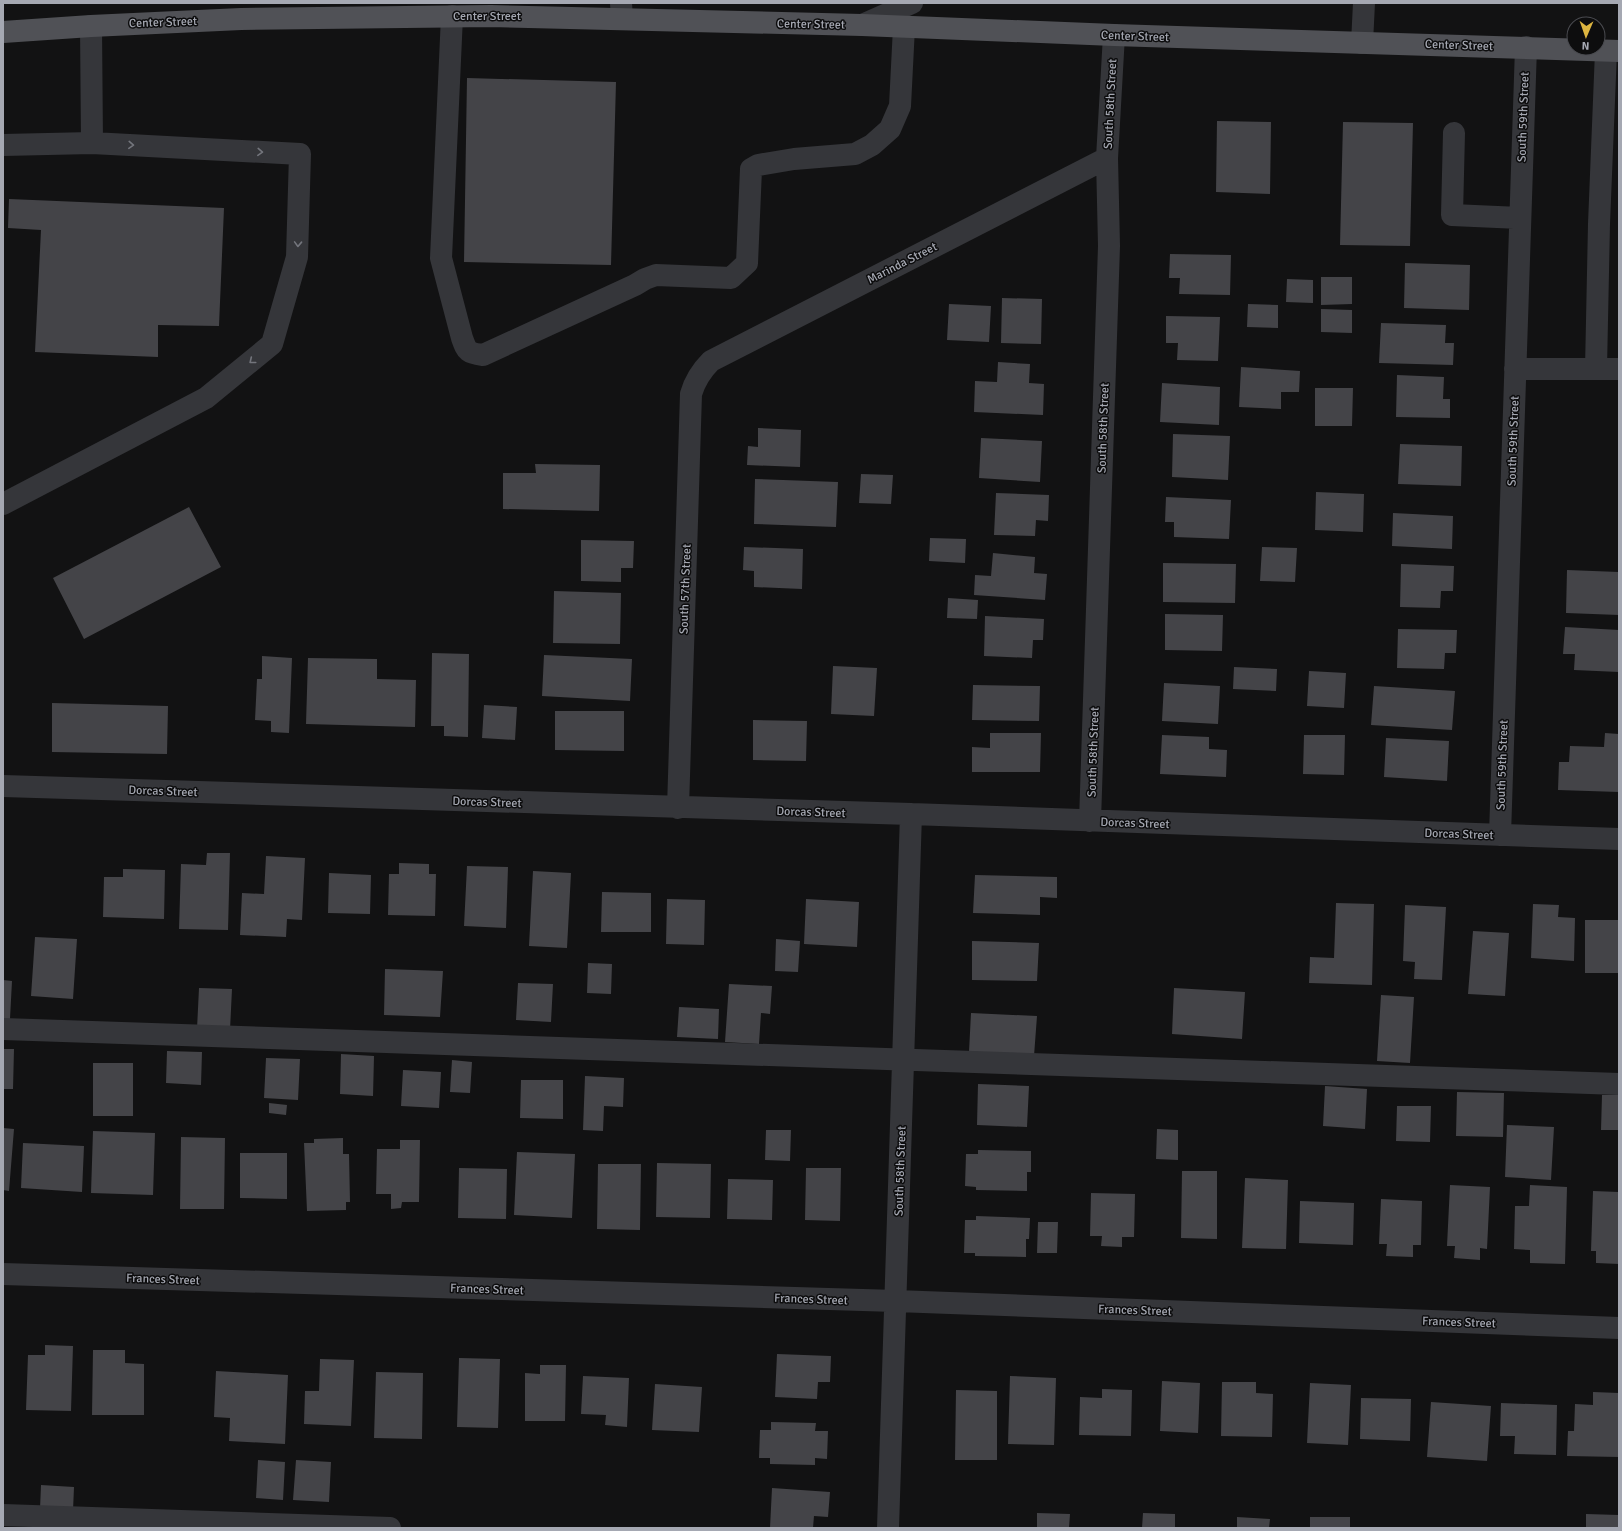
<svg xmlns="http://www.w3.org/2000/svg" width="1622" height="1531" font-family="Signika,sans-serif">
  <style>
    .building { fill: #444448 }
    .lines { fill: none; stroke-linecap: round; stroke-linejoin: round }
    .minor { stroke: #35363a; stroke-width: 22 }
    .major { stroke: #505156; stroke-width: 22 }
    .oneway { stroke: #73757c }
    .labels { text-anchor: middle; stroke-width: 3; stroke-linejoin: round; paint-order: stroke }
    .street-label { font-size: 12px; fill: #a5a8b2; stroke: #0d0d0e }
  </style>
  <rect width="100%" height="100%" fill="#121213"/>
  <path class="building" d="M 467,78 L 616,82 L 611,265 L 464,262 Z
    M 1217,121 L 1271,122 L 1270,194 L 1216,192 Z
    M 1343,122 L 1413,123 L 1410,246 L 1340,245 Z
    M 9,199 L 224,208 L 219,326 L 158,325 L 158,357 L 35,352 L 41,230 L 8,228 Z
    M 1170,254 L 1231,255 L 1230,295 L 1179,294 L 1180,278 L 1169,278 Z
    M 1405,263 L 1470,265 L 1469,310 L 1404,308 Z
    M 1321,277 L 1352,277 L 1352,304 L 1321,305 Z
    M 1287,279 L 1313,280 L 1313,303 L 1286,302 Z
    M 1002,298 L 1042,299 L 1041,344 L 1001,343 Z
    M 949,304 L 991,306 L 989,342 L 947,340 Z
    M 1248,304 L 1278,305 L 1278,328 L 1247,327 Z
    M 1321,309 L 1352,310 L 1352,333 L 1321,332 Z
    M 1166,316 L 1220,317 L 1218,361 L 1177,360 L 1178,343 L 1166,343 Z
    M 1381,323 L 1446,325 L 1445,343 L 1454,343 L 1453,365 L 1379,363 Z
    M 998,362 L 1030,364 L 1029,383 L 1044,384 L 1043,415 L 974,412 L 975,381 L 997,382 Z
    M 1241,367 L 1300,371 L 1299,392 L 1281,392 L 1281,409 L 1239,407 Z
    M 1397,375 L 1444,377 L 1443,399 L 1450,399 L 1450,418 L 1396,417 Z
    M 1162,383 L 1220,387 L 1219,425 L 1160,422 Z
    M 1315,388 L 1353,388 L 1352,426 L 1315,426 Z
    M 758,428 L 801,430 L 800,467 L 747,465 L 748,446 L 758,447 Z
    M 1173,434 L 1230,436 L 1228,480 L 1172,477 Z
    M 981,438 L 1042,441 L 1040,482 L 979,478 Z
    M 1400,444 L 1462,446 L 1461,486 L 1398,484 Z
    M 535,464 L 600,465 L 599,511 L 503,509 L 503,473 L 536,473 Z
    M 861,474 L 893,475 L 891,504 L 859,503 Z
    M 755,479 L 838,482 L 836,527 L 754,524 Z
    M 1316,492 L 1364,494 L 1363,532 L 1315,530 Z
    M 996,493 L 1049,495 L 1048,521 L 1036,520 L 1035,536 L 994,535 Z
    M 1166,497 L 1231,500 L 1229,539 L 1174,537 L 1174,522 L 1165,522 Z
    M 189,507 L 221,567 L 84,639 L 53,578 Z
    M 1393,513 L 1453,516 L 1452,549 L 1392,546 Z
    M 930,538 L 966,539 L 965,563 L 929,561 Z
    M 581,540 L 634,541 L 633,568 L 621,568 L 621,582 L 581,581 Z
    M 744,547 L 803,549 L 802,589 L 754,587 L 754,571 L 743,570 Z
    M 1262,547 L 1297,548 L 1295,582 L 1260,581 Z
    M 993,553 L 1035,557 L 1034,573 L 1047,574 L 1045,600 L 974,595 L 975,575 L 991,576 Z
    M 1163,563 L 1236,564 L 1235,603 L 1163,602 Z
    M 1401,564 L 1454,566 L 1453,591 L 1441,591 L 1440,608 L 1400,607 Z
    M 1567,570 L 1619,572 L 1619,615 L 1566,613 Z
    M 554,591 L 621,593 L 620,644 L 553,643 Z
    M 948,598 L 978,600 L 977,619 L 947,618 Z
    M 1165,614 L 1223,615 L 1222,651 L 1165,650 Z
    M 985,616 L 1044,619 L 1043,640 L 1033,640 L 1032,658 L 984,656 Z
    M 1565,627 L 1619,630 L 1619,672 L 1574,670 L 1575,654 L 1563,654 Z
    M 1398,629 L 1457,630 L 1456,653 L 1445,653 L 1444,669 L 1397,668 Z
    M 432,653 L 469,654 L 468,737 L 444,736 L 444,726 L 431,726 Z
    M 544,655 L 632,659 L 630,701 L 542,696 Z
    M 262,656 L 292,658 L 289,733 L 271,732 L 271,721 L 255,720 L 257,679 L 262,679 Z
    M 308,658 L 377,659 L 377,679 L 416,680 L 415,727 L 306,724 Z
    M 833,666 L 877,668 L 874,716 L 831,714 Z
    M 1234,667 L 1277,669 L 1276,691 L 1233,689 Z
    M 1309,671 L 1346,673 L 1344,708 L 1307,706 Z
    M 1164,683 L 1220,686 L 1218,724 L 1162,721 Z
    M 973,685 L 1040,686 L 1039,721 L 972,720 Z
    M 1374,686 L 1455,691 L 1452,730 L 1371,725 Z
    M 52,703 L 168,706 L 167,754 L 52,752 Z
    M 484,705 L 517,707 L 515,740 L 482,738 Z
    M 555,711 L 624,711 L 624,751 L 555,750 Z
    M 753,720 L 807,721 L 806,761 L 753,760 Z
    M 990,733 L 1041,733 L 1040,772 L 972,772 L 972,747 L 990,748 Z
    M 1605,733 L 1619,734 L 1619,792 L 1558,790 L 1559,762 L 1569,762 L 1570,746 L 1604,747 Z
    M 1162,735 L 1209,737 L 1209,749 L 1227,750 L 1226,777 L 1160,774 Z
    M 1304,735 L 1345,735 L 1344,775 L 1303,774 Z
    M 1386,738 L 1449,741 L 1447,781 L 1384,777 Z
    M 207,853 L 230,853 L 228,930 L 179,929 L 181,864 L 206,865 Z
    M 266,856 L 305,858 L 302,920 L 287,919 L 286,937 L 240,935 L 242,893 L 264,894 Z
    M 399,863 L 429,864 L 429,874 L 436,874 L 435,916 L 388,915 L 389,874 L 399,874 Z
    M 467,866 L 508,867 L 506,928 L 464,926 Z
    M 123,869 L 165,870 L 164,919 L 103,917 L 104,877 L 123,877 Z
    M 533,871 L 571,873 L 567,948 L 529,946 Z
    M 329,873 L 371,875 L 370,914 L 328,913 Z
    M 975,875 L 1057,877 L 1057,898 L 1040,897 L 1040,915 L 973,913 Z
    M 602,892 L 651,893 L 651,932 L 601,932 Z
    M 667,899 L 705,900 L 704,945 L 666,944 Z
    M 806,899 L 859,902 L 857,947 L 804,944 Z
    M 1336,903 L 1374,904 L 1372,985 L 1309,983 L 1310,957 L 1334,958 Z
    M 1533,904 L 1559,905 L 1558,917 L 1575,918 L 1574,961 L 1531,958 Z
    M 1405,905 L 1446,907 L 1442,980 L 1414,979 L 1415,962 L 1403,961 Z
    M 1585,920 L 1619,920 L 1619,973 L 1585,973 Z
    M 1473,931 L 1509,933 L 1505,996 L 1468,994 Z
    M 35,937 L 77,939 L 73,999 L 31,996 Z
    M 776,939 L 800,941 L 798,972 L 775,971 Z
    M 972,941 L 1039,943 L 1037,981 L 972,980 Z
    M 588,963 L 612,964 L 611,994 L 587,993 Z
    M 385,969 L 443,971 L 440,1017 L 384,1015 Z
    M 3,980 L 12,981 L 10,1019 L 3,1019 Z
    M 518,983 L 553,984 L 551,1022 L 516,1020 Z
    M 729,984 L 772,986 L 770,1014 L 761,1013 L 759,1044 L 725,1042 Z
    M 199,988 L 232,989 L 230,1030 L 197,1029 Z
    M 1174,988 L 1245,992 L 1242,1039 L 1172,1034 Z
    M 1381,995 L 1414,997 L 1410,1063 L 1377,1061 Z
    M 679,1007 L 719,1009 L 718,1039 L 677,1037 Z
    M 971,1013 L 1037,1016 L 1034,1056 L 969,1052 Z
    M 3,1049 L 14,1049 L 13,1089 L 3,1089 Z
    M 167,1051 L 202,1052 L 201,1085 L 166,1083 Z
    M 341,1054 L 374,1056 L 373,1096 L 340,1094 Z
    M 266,1058 L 300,1059 L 298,1100 L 264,1098 Z
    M 452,1060 L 472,1062 L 470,1093 L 450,1092 Z
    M 93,1063 L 133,1063 L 133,1116 L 93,1116 Z
    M 403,1070 L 441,1072 L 439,1108 L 401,1106 Z
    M 585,1076 L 624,1078 L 623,1107 L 604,1106 L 603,1131 L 583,1130 Z
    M 521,1080 L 563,1080 L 563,1119 L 520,1118 Z
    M 978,1084 L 1029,1086 L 1027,1127 L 977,1125 Z
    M 1325,1086 L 1367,1089 L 1365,1129 L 1323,1126 Z
    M 1457,1092 L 1504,1093 L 1503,1137 L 1456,1136 Z
    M 1602,1095 L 1619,1095 L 1619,1130 L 1601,1130 Z
    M 269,1103 L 287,1105 L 286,1115 L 269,1113 Z
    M 1397,1106 L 1431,1106 L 1430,1142 L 1396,1141 Z
    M 1507,1125 L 1554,1127 L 1551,1180 L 1505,1177 Z
    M 3,1128 L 14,1129 L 9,1191 L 3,1190 Z
    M 1157,1129 L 1178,1130 L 1178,1160 L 1156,1159 Z
    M 766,1130 L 791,1130 L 790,1161 L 765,1160 Z
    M 93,1131 L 155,1133 L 153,1195 L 91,1193 Z
    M 181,1137 L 225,1138 L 224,1209 L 180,1209 Z
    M 343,1138 L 343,1154 L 349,1154 L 350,1202 L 346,1202 L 346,1210 L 307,1211 L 304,1143 L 314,1143 L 314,1139 Z
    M 400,1140 L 420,1140 L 419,1202 L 402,1202 L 401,1208 L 391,1209 L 391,1194 L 376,1194 L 377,1149 L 400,1149 Z
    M 23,1143 L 84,1146 L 82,1192 L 21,1188 Z
    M 978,1150 L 1031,1151 L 1031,1172 L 1027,1172 L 1027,1191 L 976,1190 L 976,1187 L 965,1186 L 966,1154 L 978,1154 Z
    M 517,1152 L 575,1154 L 572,1218 L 514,1215 Z
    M 240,1153 L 287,1153 L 287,1199 L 240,1198 Z
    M 657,1163 L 711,1164 L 710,1218 L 656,1217 Z
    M 598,1164 L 641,1164 L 640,1230 L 597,1229 Z
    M 459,1168 L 507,1169 L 506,1219 L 458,1218 Z
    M 806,1168 L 841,1168 L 840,1221 L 805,1220 Z
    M 1182,1171 L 1217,1171 L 1217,1239 L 1181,1238 Z
    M 1245,1178 L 1288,1180 L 1286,1249 L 1242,1248 Z
    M 728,1179 L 773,1180 L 772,1220 L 727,1219 Z
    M 1450,1185 L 1490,1187 L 1487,1249 L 1480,1248 L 1480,1260 L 1454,1258 L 1455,1246 L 1447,1246 Z
    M 1530,1185 L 1567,1187 L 1565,1264 L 1530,1263 L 1530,1250 L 1514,1249 L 1515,1206 L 1529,1206 Z
    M 1593,1191 L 1619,1192 L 1619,1264 L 1596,1263 L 1596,1251 L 1591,1251 Z
    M 1091,1193 L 1135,1194 L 1134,1237 L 1122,1237 L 1122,1247 L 1101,1246 L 1102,1236 L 1090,1236 Z
    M 1381,1199 L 1422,1201 L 1421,1245 L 1413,1245 L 1413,1257 L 1386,1256 L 1387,1244 L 1379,1244 Z
    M 1300,1201 L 1354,1203 L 1353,1245 L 1299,1243 Z
    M 976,1216 L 1030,1218 L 1029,1239 L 1026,1239 L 1026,1257 L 975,1256 L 975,1253 L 964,1253 L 965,1220 L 976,1220 Z
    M 1038,1222 L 1058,1222 L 1057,1253 L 1037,1253 Z
    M 45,1345 L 73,1346 L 71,1411 L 26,1410 L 28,1355 L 45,1355 Z
    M 93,1350 L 125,1350 L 125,1363 L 144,1364 L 144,1415 L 92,1415 Z
    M 777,1354 L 831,1356 L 830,1382 L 818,1382 L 817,1399 L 775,1397 Z
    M 459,1358 L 500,1359 L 498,1428 L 457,1427 Z
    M 320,1359 L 354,1360 L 351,1426 L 304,1424 L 305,1391 L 319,1391 Z
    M 540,1365 L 566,1365 L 565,1421 L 525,1421 L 525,1373 L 540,1374 Z
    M 216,1371 L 288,1375 L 285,1444 L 229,1441 L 230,1418 L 214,1417 Z
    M 376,1372 L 423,1373 L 422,1439 L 374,1438 Z
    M 583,1376 L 629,1378 L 627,1427 L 605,1425 L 606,1415 L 581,1414 Z
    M 1010,1376 L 1056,1378 L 1054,1445 L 1008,1444 Z
    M 1162,1381 L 1200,1383 L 1198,1433 L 1160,1431 Z
    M 1222,1382 L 1256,1382 L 1256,1393 L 1273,1394 L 1272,1437 L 1221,1436 Z
    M 1310,1383 L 1351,1385 L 1348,1445 L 1307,1443 Z
    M 655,1384 L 702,1387 L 699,1432 L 652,1430 Z
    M 1102,1389 L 1132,1390 L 1131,1436 L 1079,1435 L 1080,1397 L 1102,1398 Z
    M 956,1390 L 997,1391 L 997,1460 L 955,1460 Z
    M 1593,1392 L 1619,1393 L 1619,1457 L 1567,1456 L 1568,1431 L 1574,1431 L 1575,1404 L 1593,1405 Z
    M 1361,1398 L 1411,1399 L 1410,1441 L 1360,1439 Z
    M 1431,1402 L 1491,1406 L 1487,1461 L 1427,1457 Z
    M 1501,1403 L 1557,1405 L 1556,1455 L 1514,1454 L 1515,1436 L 1500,1436 Z
    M 771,1422 L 816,1423 L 815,1431 L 828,1431 L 827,1459 L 815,1458 L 815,1465 L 770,1464 L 770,1458 L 759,1458 L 760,1430 L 771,1430 Z
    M 258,1460 L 285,1462 L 283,1500 L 256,1498 Z
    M 296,1460 L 331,1462 L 329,1502 L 293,1500 Z
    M 41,1485 L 74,1487 L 73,1511 L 40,1509 Z
    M 772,1488 L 830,1492 L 828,1517 L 814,1516 L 813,1528 L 770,1528 Z
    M 1037,1513 L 1070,1514 L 1069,1528 L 1037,1528 Z
    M 1143,1513 L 1175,1514 L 1175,1528 L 1142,1528 Z
    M 1586,1514 L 1619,1515 L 1619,1528 L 1586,1528 Z
    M 1237,1517 L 1270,1519 L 1269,1528 L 1237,1528 Z
    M 1310,1517 L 1350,1517 L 1350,1528 L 1310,1528 Z"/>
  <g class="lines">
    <path class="minor" d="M 621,3 L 622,19
      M 452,16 L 441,258 L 462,338 C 467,352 468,353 483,355 L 635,285 L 645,279 L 656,275 L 731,278 L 747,263 L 751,169 L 758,165 L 794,159 L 855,154 L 872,145 L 890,129 L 900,106 L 904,27
      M 862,25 L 912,3
      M 1362,43 L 1364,3
      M 1454,133 L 1452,215 L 1520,218
      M 3,145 L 92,143 L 91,26
      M 1515,369 L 1619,369
      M 1596,369 L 1599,224 L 1606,51
      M 3,504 L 206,398 L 272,344 L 297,257 L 300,154 L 92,143
      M 3,786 L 911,814 L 1619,839
      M 678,808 L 691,394 C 695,380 701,371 711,361 L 1107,158
      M 1090,821 L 1109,246 L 1107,158 L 1114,35
      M 1500,835 L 1526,47
      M 3,1029 L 1619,1084
      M 3,1274 L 896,1301 L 1619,1328
      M 3,1515 L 390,1528
      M 888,1528 L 911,814"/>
    <path class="major" d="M 3,32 L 91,26 L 241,19 L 491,16 L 862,25 L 1114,35 L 1619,51"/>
  </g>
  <defs><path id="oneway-chevron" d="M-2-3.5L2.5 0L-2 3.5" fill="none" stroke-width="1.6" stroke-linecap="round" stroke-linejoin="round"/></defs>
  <g class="oneway">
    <use href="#oneway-chevron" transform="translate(131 145) rotate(3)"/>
    <use href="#oneway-chevron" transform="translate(260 152) rotate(3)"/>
    <use href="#oneway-chevron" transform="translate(298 244) rotate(92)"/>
    <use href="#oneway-chevron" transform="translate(252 361) rotate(141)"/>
  </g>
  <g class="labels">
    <g class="street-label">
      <text x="487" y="20">Center Street</text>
      <text transform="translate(163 22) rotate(-2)" y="4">Center Street</text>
      <text transform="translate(811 24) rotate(1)" y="4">Center Street</text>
      <text transform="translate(1135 36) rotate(2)" y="4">Center Street</text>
      <text transform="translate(1459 45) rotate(2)" y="4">Center Street</text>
      <text transform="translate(1110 104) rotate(-87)" y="4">South 58th Street</text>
      <text transform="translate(1523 117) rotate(-88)" y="4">South 59th Street</text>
      <text transform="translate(902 263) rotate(-27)" y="4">Marinda Street</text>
      <text transform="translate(1103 428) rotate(-88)" y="4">South 58th Street</text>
      <text transform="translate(1513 441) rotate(-88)" y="4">South 59th Street</text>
      <text transform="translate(685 589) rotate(-88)" y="4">South 57th Street</text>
      <text transform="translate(1093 752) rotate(-88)" y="4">South 58th Street</text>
      <text transform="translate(1502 765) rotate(-88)" y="4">South 59th Street</text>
      <text transform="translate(163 791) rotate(2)" y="4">Dorcas Street</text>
      <text transform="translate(487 802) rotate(2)" y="4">Dorcas Street</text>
      <text transform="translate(811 812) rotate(2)" y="4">Dorcas Street</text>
      <text transform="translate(1135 823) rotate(2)" y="4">Dorcas Street</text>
      <text transform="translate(1459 834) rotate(2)" y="4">Dorcas Street</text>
      <text transform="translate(900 1171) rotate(-88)" y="4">South 58th Street</text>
      <text transform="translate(163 1279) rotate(2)" y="4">Frances Street</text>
      <text transform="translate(487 1289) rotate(2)" y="4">Frances Street</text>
      <text transform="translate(811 1299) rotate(2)" y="4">Frances Street</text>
      <text transform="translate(1135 1310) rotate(2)" y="4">Frances Street</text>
      <text transform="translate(1459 1322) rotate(2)" y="4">Frances Street</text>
    </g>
  </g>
  <rect width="1622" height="1531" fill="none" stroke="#a5a8b2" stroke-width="8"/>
  <g transform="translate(1586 36) rotate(182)"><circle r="19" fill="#0d0d0e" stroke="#4a4b50"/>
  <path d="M0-3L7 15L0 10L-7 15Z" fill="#ddb540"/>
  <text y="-6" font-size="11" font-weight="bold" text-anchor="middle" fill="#a5a8b2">N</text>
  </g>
</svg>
